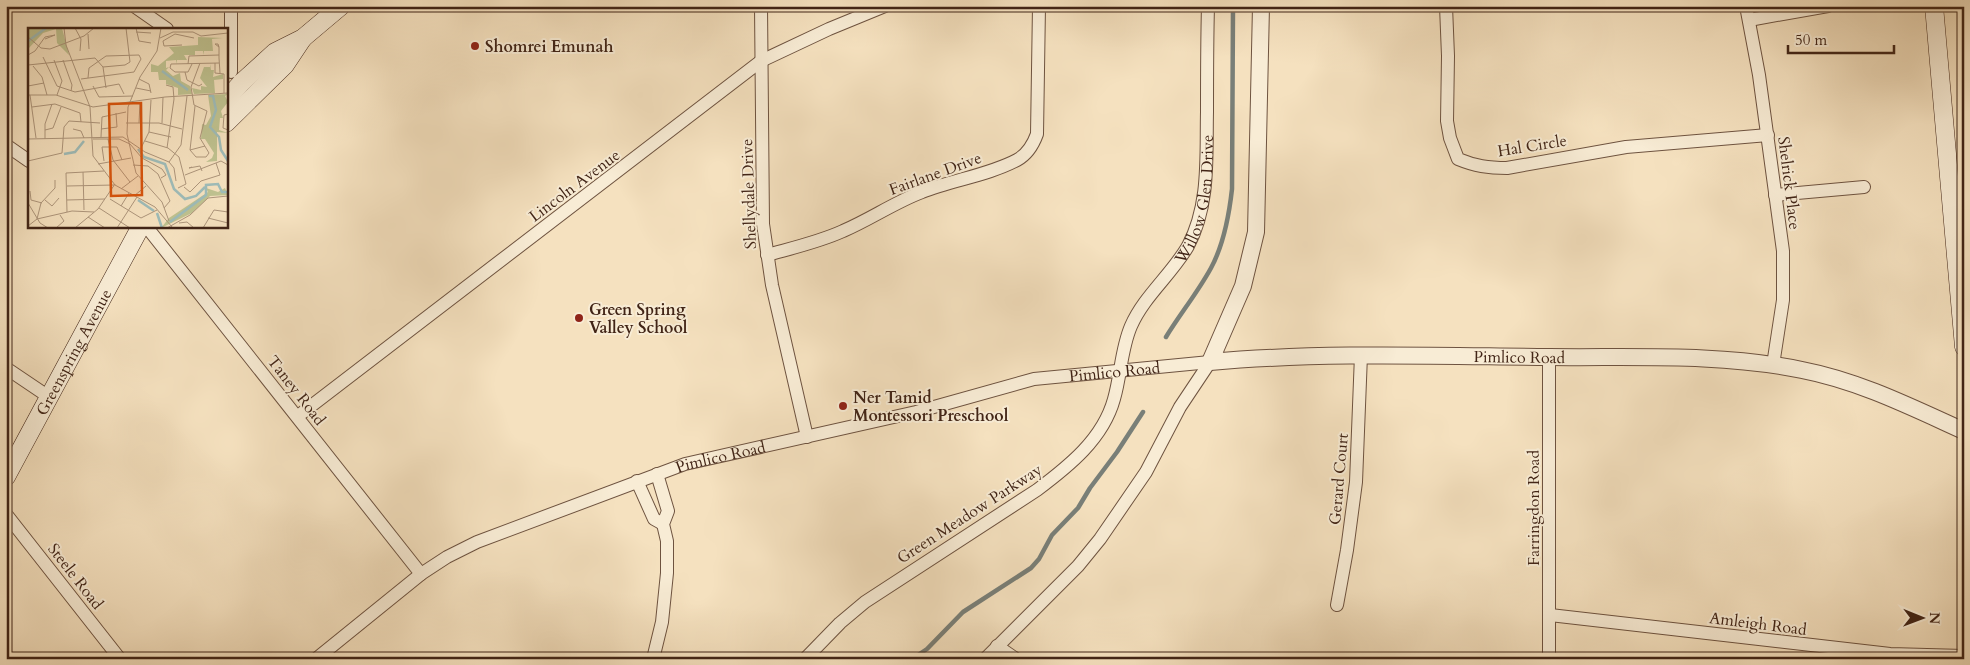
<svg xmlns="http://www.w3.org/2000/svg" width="1970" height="665" font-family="Cardo,serif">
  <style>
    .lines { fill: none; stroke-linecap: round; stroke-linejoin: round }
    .stream { stroke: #797f78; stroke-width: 4.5 }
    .minor-casing { stroke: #6e5340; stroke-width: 14 }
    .tertiary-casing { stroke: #6e5340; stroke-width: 18 }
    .secondary-casing { stroke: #412416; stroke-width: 19 }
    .minor { stroke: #f8ecd5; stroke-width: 12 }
    .tertiary { stroke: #f8ecd5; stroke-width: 16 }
    .secondary { stroke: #f8ecd5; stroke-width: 18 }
    .poi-dot { fill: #8f2418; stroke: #f8ecd5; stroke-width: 2 }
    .labels { text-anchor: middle; stroke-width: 4; stroke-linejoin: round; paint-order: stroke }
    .poi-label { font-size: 16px; font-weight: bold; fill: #412416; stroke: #f8ecd5; text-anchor: start }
    .street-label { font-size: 16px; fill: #412416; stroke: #f8ecd5 }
    .inset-river { fill: none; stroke: #9ebcb9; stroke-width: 2.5 }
    .inset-road { fill: none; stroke: #ad957b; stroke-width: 1 }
    .view { fill: #d7540d; fill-opacity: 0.15; stroke: #d7540d; stroke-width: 2.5 }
    .inset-edge { fill: none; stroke: #412416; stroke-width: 2.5 }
  </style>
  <rect width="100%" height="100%" fill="#f5e1bf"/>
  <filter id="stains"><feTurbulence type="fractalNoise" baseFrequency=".004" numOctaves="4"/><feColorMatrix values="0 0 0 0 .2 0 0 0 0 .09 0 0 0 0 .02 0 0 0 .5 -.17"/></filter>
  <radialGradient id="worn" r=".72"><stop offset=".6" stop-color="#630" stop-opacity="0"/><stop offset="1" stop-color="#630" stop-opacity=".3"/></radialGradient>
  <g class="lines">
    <path class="stream" d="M 1166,337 C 1180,314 1198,292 1211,268 C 1224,244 1229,216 1232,189 L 1233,6
      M 912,659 L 927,649 L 963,612 L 1031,568 L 1039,559 L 1052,535 L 1078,508 L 1090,488 L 1117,452 L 1143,412"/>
    <defs>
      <g id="minor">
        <path d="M 134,6 L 167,29"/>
        <path d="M 231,6 L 231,72"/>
        <path d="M 761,6 L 763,224 L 772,285 L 807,437"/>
        <path d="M 1446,6 L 1448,56 L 1447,121 L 1450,138 L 1458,159 C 1475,166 1488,168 1507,168 L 1626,147 L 1768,135"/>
        <path d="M 1746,6 L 1759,75 L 1783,251 L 1783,300 L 1773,365"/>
        <path d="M 1749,20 L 1828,6"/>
        <path d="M 6,145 L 29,161"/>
        <path d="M 1775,195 L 1864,187"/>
        <path d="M 146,226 L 421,574"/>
        <path d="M 767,255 C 792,248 819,242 843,231 C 871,219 895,202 922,192 C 952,180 989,175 1017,160 C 1028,154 1033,145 1037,134 L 1039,6"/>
        <path d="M 6,368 L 49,397"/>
        <path d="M 298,416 L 761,61 L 829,29 L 885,6"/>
        <path d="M 637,481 L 654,519 L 663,524"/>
        <path d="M 6,514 L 120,659"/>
        <path d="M 1337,605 L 1347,550 L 1356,482 L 1361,355"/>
        <path d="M 1550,615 L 1890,654 L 1964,656"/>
        <path d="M 997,646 L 1016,659"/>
        <path id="s1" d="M 316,659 L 421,574 L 447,557 L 477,542 L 685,464 L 916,412 L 1034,379 L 1210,362"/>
        <path d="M 653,659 L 662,622 L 667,573 L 667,541 L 663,524 L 668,511 L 657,474"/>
        <path id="s2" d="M 805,659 L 840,623 L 865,602 L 1037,490 C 1069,466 1103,439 1114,399 C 1121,375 1121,349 1131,326 C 1144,296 1172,274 1188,246 C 1210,205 1206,157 1207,112 C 1207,77 1207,42 1208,6"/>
        <path d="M 985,659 L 1078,566 L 1100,539 L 1146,472 L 1180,407 L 1210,362"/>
        <path d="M 1549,659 L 1549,357"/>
      </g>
      <g id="tertiary">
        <path id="s3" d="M 1261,6 L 1256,232 L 1243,286 L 1210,362 C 1323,352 1436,356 1549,357 C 1633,358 1720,353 1802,370 C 1859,381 1911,407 1964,431"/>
      </g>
      <g id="secondary">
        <path d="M 1934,6 L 1964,347"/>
        <path d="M 226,100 L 241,83 L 275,52 L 303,38 L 341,6"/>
        <path d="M 226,123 L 285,65 L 303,38"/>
        <path id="s4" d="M 6,477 L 141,226"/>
      </g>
    </defs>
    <use href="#minor" class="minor-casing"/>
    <use href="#tertiary" class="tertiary-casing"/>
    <use href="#secondary" class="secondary-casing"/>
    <use href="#minor" class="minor"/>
    <use href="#tertiary" class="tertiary"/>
    <use href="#secondary" class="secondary"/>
  </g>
  <g class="poi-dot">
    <circle cx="475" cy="46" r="5"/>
    <circle cx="579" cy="318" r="5"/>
    <circle cx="843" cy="406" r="5"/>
  </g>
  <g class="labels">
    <g class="poi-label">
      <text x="485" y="52">Shomrei Emunah</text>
      <text x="589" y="315">Green Spring<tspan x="589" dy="18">Valley School</tspan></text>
      <text x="853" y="403">Ner Tamid<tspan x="853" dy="18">Montessori Preschool</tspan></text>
    </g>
    <g class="street-label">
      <text transform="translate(1532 145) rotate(-9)" y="6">Hal Circle</text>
      <text transform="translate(935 173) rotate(-20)" y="6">Fairlane Drive</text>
      <text transform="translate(1790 183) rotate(83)" y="6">Shelrick Place</text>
      <text transform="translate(574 185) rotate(-37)" y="6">Lincoln Avenue</text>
      <text transform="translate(748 194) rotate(-92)" y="6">Shellydale Drive</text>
      <text dy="6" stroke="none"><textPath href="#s2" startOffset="631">Willow Glen Drive</textPath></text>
      <text dy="6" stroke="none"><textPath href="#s4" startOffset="142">Greenspring Avenue</textPath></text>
      <text dy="6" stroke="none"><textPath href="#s3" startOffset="674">Pimlico Road</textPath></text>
      <text dy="6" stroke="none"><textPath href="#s1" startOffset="862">Pimlico Road</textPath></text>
      <text transform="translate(297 390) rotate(52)" y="6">Taney Road</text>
      <text dy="6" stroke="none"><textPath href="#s1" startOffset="458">Pimlico Road</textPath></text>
      <text transform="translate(1338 479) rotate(-85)" y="6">Gerard Court</text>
      <text transform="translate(1533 508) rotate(-90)" y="6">Farringdon Road</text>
      <text transform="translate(969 513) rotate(-33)" y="6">Green Meadow Parkway</text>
      <text transform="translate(76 576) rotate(52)" y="6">Steele Road</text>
      <text transform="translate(1758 623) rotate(7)" y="6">Amleigh Road</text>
    </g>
  </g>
  <g transform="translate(28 28)">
    <rect width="200" height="200" fill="#f5e1bf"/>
    <path d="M 0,0 L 34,0 L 41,27 L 29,15 L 28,1 L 15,5 L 0,21 ZM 170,9 L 195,10 L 184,11 L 185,23 L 176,23 L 176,27 L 175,23 L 167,23 L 167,27 L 156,27 L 159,32 L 149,32 L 149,36 L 148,32 L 138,33 L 138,40 L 141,39 L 138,42 L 145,48 L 152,45 L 153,53 L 162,58 L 164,66 L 150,67 L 150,60 L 138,56 L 138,52 L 131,52 L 130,44 L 123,44 L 123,36 L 130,38 L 146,25 L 141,19 L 170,17 ZM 182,36 L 183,42 L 186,42 L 185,49 L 195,46 L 195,51 L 186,52 L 187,65 L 166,66 L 164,60 L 173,62 L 173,58 L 179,59 L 172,50 L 176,39 L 182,39 ZM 200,66 L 197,68 L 200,74 L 193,83 L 195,90 L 192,90 L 191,102 L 200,105 L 189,104 L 189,133 L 178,134 L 184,130 L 186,125 L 177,111 L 173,111 L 174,96 L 178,97 L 183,88 L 180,67 ZM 178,160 L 190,164 L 197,160 L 200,167 L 182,168 L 164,185 L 133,200 L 141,190 L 180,164 Z" fill="#bfc290"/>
    <path class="inset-river" d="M 0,13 L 18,0M 134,43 L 160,62M 181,68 L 185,68 L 188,82 L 182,99 L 191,109 L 193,122 L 200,133M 110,121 L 116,129 L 137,136 L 146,161 L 157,171 L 168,168 L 177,159M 36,126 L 47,124 L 56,113M 110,172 L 126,183M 129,185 L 134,200M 142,194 L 178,167 L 178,157 L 190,156 L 194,164 L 200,164"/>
    <path class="inset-road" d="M 36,0 L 38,17 L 62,79 L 65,128 L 87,157 L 127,179 L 144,199M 47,0 L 53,11 L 52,23M 108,0 L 111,13 L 123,15M 133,0 L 129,23 L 112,49 L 100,79 L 99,106 L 108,145 L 134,174 L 141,193M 108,4 L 123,5M 60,6 L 61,21M 0,9 L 13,20 L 22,21 L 56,8 L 66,0M 132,10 L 145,4 L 165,4 L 173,8 L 200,5M 154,17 L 136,18 L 135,13 L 147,6 L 166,10M 191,19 L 187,16 L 190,16 L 191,19 L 191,30 L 192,45M 0,27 L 7,23 L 17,9 L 27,7 L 17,11M 15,29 L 29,58 L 47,64 L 91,56 L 96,66M 26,32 L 34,53 L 29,67M 35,32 L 44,57 L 43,63M 187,35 L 187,45 L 196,46 L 196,65M 160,36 L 161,28 L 191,27M 164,36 L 160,44 L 147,44 L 142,40 L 143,36 L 191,35M 0,37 L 67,30 L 75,39 L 78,60M 5,38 L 14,49 L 19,67M 75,39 L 97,37 L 102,34 L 98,0M 157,44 L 159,52 L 171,58 L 174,56M 60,50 L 61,40 L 78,28 L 111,27 L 113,31 L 106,44M 53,51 L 106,44M 111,51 L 121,56 L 123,65M 138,57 L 145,59 L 146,71 L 139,120M 0,58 L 16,55M 65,58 L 71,69 L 105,68M 108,60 L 123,63M 0,67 L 28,67 L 65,79 L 137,69 L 200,65M 2,67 L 8,110M 4,79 L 27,76 L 52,85 L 53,94M 200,86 L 196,87 L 195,100 L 200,102M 98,95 L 131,95 L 154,101M 111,95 L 112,74M 134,95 L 135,69M 45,101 L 53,103 L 56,110M 73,101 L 89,99 L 88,85M 17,102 L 25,100 L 33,79M 121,104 L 143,109M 73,109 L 74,89 L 98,84M 0,111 L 95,109 L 117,124 L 141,134 L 146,140 L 148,153M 17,111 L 17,96 L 24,76M 65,111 L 91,111 L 102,116 L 114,130 L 134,141 L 138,147 L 133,150M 80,111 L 85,132 L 102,154M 117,113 L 140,120 L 151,129 L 158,156 L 150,160M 113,120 L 121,104 L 123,72M 162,122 L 168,129 L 178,129 L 181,125 L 172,110 L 179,83 L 166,77 L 163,59 L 172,35M 162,122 L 167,78M 162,122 L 177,118M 0,133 L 34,125 L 36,99 L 41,93 L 72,95M 76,133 L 74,119 L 89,119 L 94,132M 141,134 L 153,117 L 159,68M 70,136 L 103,130M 105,137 L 120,138 L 130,146 L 142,173 L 136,180M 164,139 L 161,140 L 172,138 L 174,143M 55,144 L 56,182M 157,147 L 193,133 L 200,137M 39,158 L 86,157M 156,159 L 162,164 L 173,153 L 192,147 L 188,135M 93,161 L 110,148M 2,163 L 3,172 L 14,175M 106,168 L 118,158M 82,171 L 113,190 L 129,182M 17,172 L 24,178 L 31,170M 39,172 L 77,171M 0,175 L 12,195 L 20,200M 93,178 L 101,165M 71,180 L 102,200M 39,184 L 38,145 L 76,143M 60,189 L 77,200M 180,190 L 200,195M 9,191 L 13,175 L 27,160 L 27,152M 151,195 L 159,194 L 166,200M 0,198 L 9,191 L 44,183 L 66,184M 28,200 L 36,193 L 32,187M 47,200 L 70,181 L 87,156M 89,200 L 109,169M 139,200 L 162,187 L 180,170 L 200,168M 175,200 L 186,182 L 200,184"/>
    <path class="view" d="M 113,75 L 114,167 L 83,168 L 81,76 Z"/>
    <rect width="200" height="200" class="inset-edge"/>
  </g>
  <rect width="1970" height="665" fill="none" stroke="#f5e1bf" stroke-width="25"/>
  <rect x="8" y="8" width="1955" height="650" fill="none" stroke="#412416" stroke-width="2.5"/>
  <rect x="12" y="12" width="1945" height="640" fill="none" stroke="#412416"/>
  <g transform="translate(1922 618) rotate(91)" stroke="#f8ecd5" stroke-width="4" paint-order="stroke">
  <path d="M0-4L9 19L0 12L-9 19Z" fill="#412416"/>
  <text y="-8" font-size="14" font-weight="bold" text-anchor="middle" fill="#412416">N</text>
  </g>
  <path d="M1788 45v8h106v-8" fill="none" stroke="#412416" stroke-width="2.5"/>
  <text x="1795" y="45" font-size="15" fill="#412416" stroke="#f8ecd5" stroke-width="4" paint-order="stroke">50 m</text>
  <rect width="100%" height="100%" filter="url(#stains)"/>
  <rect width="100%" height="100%" fill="url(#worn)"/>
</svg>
